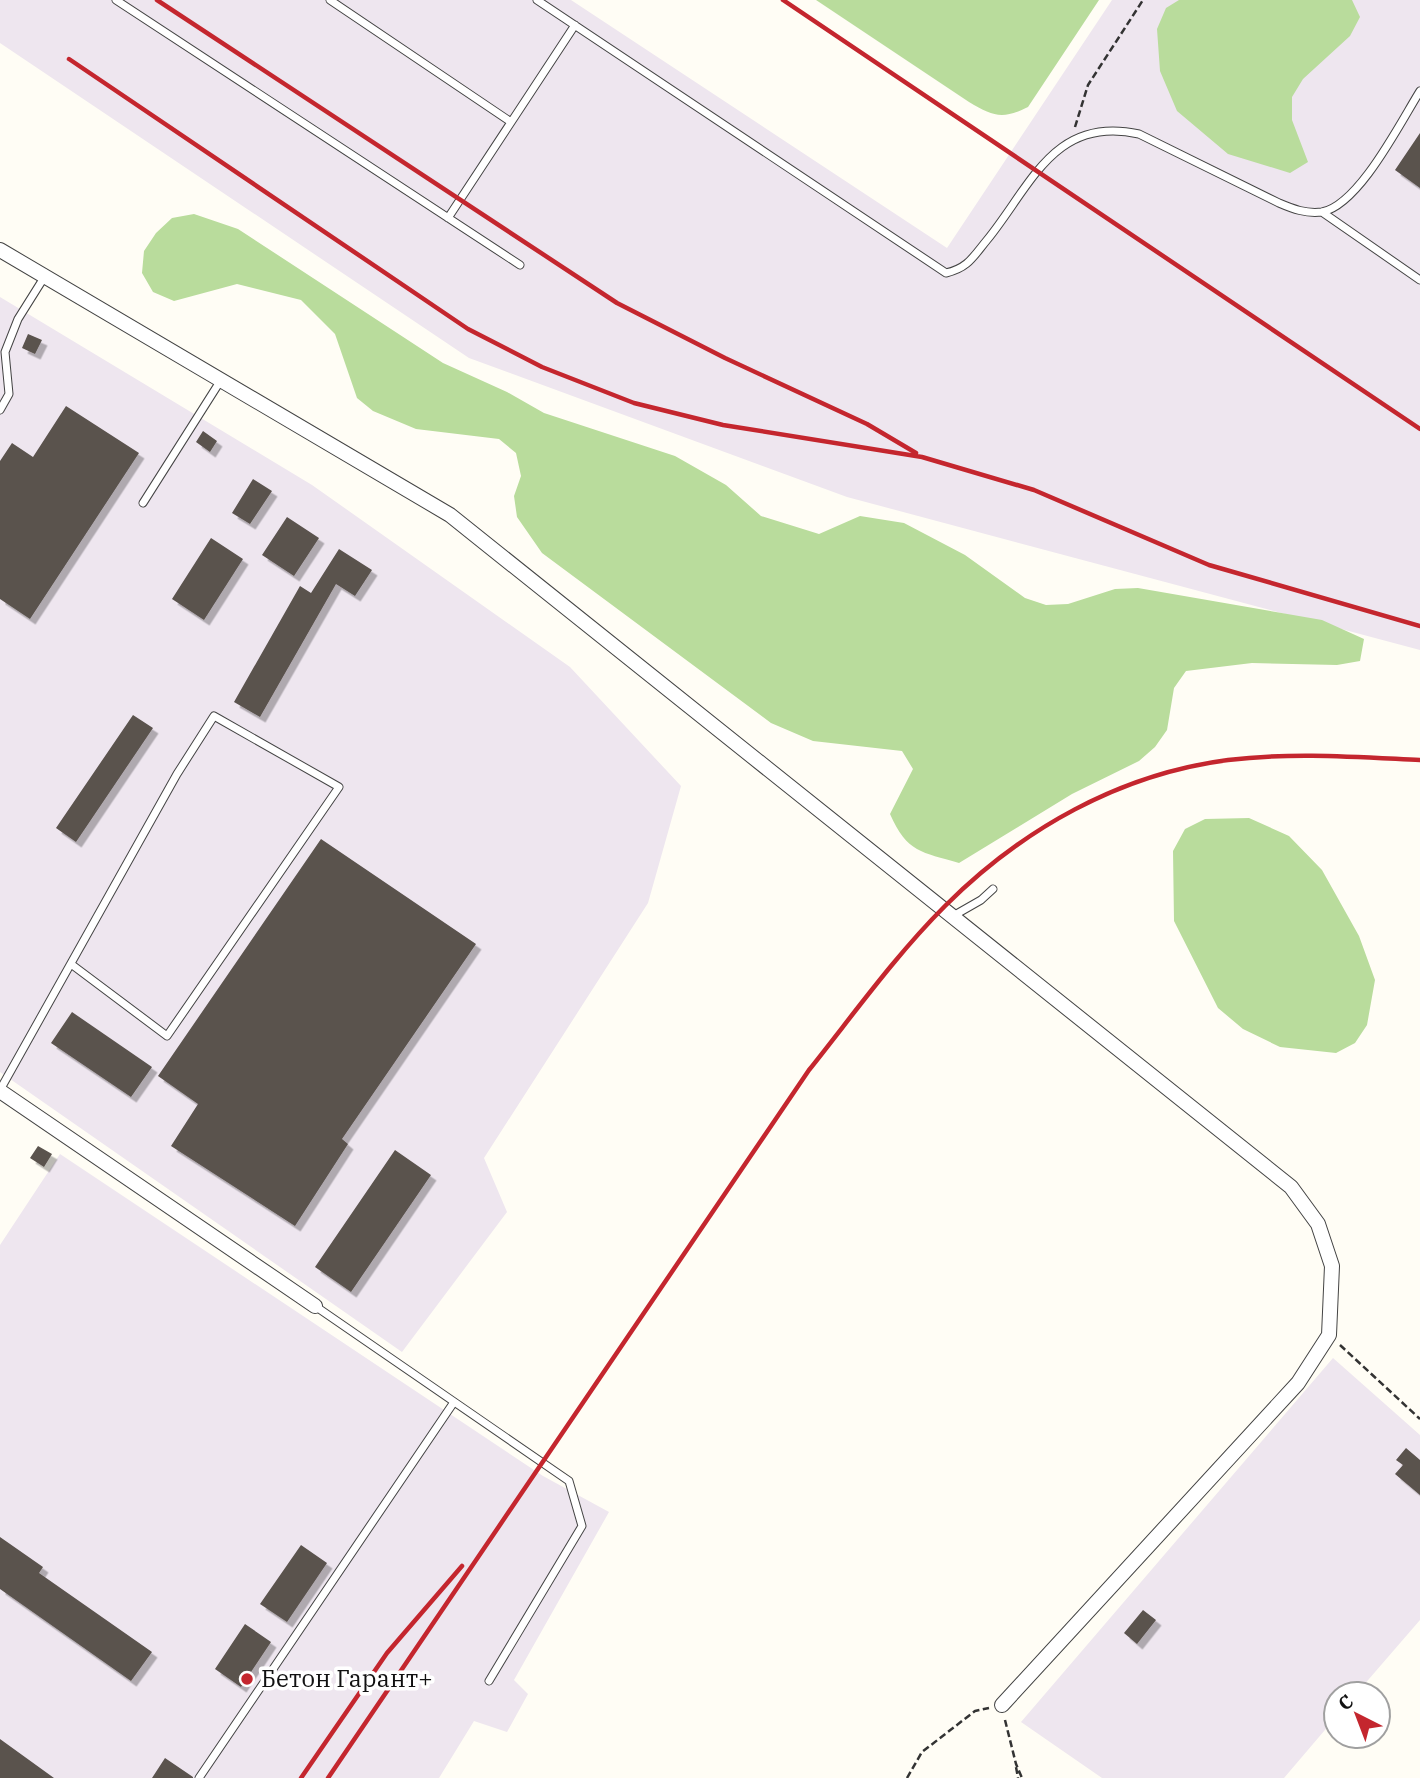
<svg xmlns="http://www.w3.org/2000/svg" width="1420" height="1778" font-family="'IBM Plex Serif',serif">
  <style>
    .industrial { fill: #eee6ef }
    .forest { fill: #b9dc9c }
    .building { fill: #5a524d; filter: url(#shadow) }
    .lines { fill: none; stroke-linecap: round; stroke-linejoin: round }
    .lane-casing { stroke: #444; stroke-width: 9 }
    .street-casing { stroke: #444; stroke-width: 16 }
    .path { stroke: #333; stroke-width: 2.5; stroke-dasharray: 7 3.5; stroke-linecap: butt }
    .lane { stroke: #fff; stroke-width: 7 }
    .street { stroke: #fff; stroke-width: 14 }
    .rail { stroke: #c4262e; stroke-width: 4.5 }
    .poi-dot { fill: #c4262e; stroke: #fff; stroke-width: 2.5 }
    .labels { text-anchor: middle; stroke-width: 7; stroke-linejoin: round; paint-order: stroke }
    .poi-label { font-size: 24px; fill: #111; stroke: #fff; text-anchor: start }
  </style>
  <defs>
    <filter id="shadow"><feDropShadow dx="5.5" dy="5.5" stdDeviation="0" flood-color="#0004"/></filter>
  </defs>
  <rect width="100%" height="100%" fill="#fffdf5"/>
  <path class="industrial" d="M 0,0 L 571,0 L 947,248 L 1112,0 L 1420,0 L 1420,650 L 847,497 L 469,358 L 0,43 Z
    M 0,297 L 312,485 L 570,667 L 681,786 L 648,903 L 484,1158 L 507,1212 L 402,1352 L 0,1072 Z
    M 60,1154 L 543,1476 L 609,1512 L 514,1680 L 528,1694 L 507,1732 L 474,1721 L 439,1778 L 0,1778 L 0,1245 Z
    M 1333,1358 L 1420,1435 L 1420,1620 L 1356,1694 L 1336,1694 L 1336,1717 L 1284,1778 L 1102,1778 L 1021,1722 Z"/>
  <path class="forest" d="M 816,0 L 1099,0 L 1028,107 C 1002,120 993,116 969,102 Z
    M 1179,0 L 1352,0 L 1360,17 L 1350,36 L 1303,79 L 1292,97 L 1292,120 L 1308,162 L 1290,173 L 1228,154 L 1177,111 L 1160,71 L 1157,29 L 1166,8 Z
    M 194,214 L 238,229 L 443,363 L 507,392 L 544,413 L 675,456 L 726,485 L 761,516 L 819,534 L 860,516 L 904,523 L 965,555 L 1025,598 L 1046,605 L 1068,604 L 1115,589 L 1138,588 L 1322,620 L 1364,639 L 1360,661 L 1337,665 L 1252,663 L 1186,671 L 1174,688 L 1167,730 L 1155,747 L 1139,761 L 1072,794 L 959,863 C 922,852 907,853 890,814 L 913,769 L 902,751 L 813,741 L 771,723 L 542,553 L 517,517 L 514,496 L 521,476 L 516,453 L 499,439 L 416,429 L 373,411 L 357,398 L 335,334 L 301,300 L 237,284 L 174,301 L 153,292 L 142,273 L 144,251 L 156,233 L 172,218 Z
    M 1249,818 L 1289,836 L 1322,870 L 1359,936 L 1375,980 L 1367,1025 L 1355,1043 L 1336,1053 L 1280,1047 L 1243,1029 L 1218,1008 L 1174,921 L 1173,851 L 1185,829 L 1205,819 Z"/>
  <path class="building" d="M 1420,133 L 1420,188 L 1395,170 Z
    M 28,334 L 42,340 L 35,354 L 22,348 Z
    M 66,406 L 139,453 L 30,619 L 0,599 L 0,461 L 12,443 L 33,457 Z
    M 203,431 L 217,441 L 210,452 L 196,442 Z
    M 253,479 L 272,491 L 250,524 L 232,513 Z
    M 287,517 L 319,538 L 294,576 L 262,555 Z
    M 211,538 L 243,559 L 204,620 L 172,599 Z
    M 339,549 L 372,570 L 355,596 L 336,584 L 260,717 L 234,702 L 300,586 L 311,593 Z
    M 133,715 L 153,728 L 76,842 L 56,828 Z
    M 321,839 L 476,944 L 342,1139 L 348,1144 L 295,1226 L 171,1146 L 198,1104 L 158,1076 Z
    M 72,1012 L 152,1067 L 131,1097 L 51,1043 Z
    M 38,1146 L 52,1154 L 44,1167 L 30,1158 Z
    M 395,1150 L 431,1175 L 351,1292 L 315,1267 Z
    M 1406,1448 L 1420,1460 L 1420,1495 L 1395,1474 L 1403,1465 L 1396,1460 Z
    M 0,1537 L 43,1567 L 39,1573 L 152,1652 L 131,1681 L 0,1589 Z
    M 301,1545 L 327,1563 L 287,1622 L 260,1604 Z
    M 1143,1610 L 1156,1620 L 1137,1644 L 1124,1633 Z
    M 245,1624 L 271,1642 L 241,1687 L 215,1669 Z
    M 0,1739 L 54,1778 L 0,1778 Z
    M 165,1758 L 193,1777 L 193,1778 L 152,1778 Z"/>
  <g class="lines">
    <defs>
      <path id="lane" d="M 116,0 L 520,265
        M 330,0 L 511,122
        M 537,0 L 946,273 C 968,268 973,257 987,240 C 1031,186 1054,115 1139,134 L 1279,203 C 1293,209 1306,214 1322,212 C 1359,205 1400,123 1420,91
        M 1322,212 L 1420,280
        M 448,218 L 575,25
        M 0,410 L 9,394 L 5,352 L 18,319 L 45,276
        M 143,503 L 221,380
        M 953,916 L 981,900 L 993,889
        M 0,1090 L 177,774 L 214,716 L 339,787 L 167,1036 L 71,964
        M 315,1306 L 569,1481 L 582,1526 L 489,1681
        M 199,1778 L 454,1402"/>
      <path id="street" d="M 0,250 L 450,515 L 1291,1187 L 1318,1224 L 1332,1266 L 1329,1335 L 1298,1383 L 1002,1705
        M 0,1091 L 315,1306"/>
    </defs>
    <use href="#lane" class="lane-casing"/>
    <use href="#street" class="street-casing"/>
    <path class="path" d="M 1075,127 L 1088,85 L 1143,0
      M 1340,1345 L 1420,1419
      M 1005,1720 L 1016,1764 L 1022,1778
      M 1016,1767 L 1018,1778
      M 907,1778 L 922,1752 L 975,1711 L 989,1708"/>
    <use href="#lane" class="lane"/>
    <use href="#street" class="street"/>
    <path class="rail" d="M 157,0 L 617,303 L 725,358 L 867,424 L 916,453
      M 783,0 L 1420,429
      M 69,59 L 468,329 L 542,367 L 634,403 L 723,425 L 922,457 L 1034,490 L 1209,565 L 1420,626
      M 301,1778 L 387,1653 L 462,1566
      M 328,1778 L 809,1070 C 853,1015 895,956 945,906 C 1022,829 1120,774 1228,760 C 1292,752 1357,757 1420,760"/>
  </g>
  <circle class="poi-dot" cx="247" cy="1679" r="7"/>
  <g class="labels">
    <g class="poi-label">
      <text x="261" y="1687">Бетон Гарант+</text>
    </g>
  </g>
  <g transform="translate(1357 1715) rotate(318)"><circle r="33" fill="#ffffff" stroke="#a0a0a0" stroke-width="2"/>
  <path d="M0-5L12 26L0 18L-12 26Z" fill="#c4262e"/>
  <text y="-10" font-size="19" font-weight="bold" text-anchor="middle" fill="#111111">С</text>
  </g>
</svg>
